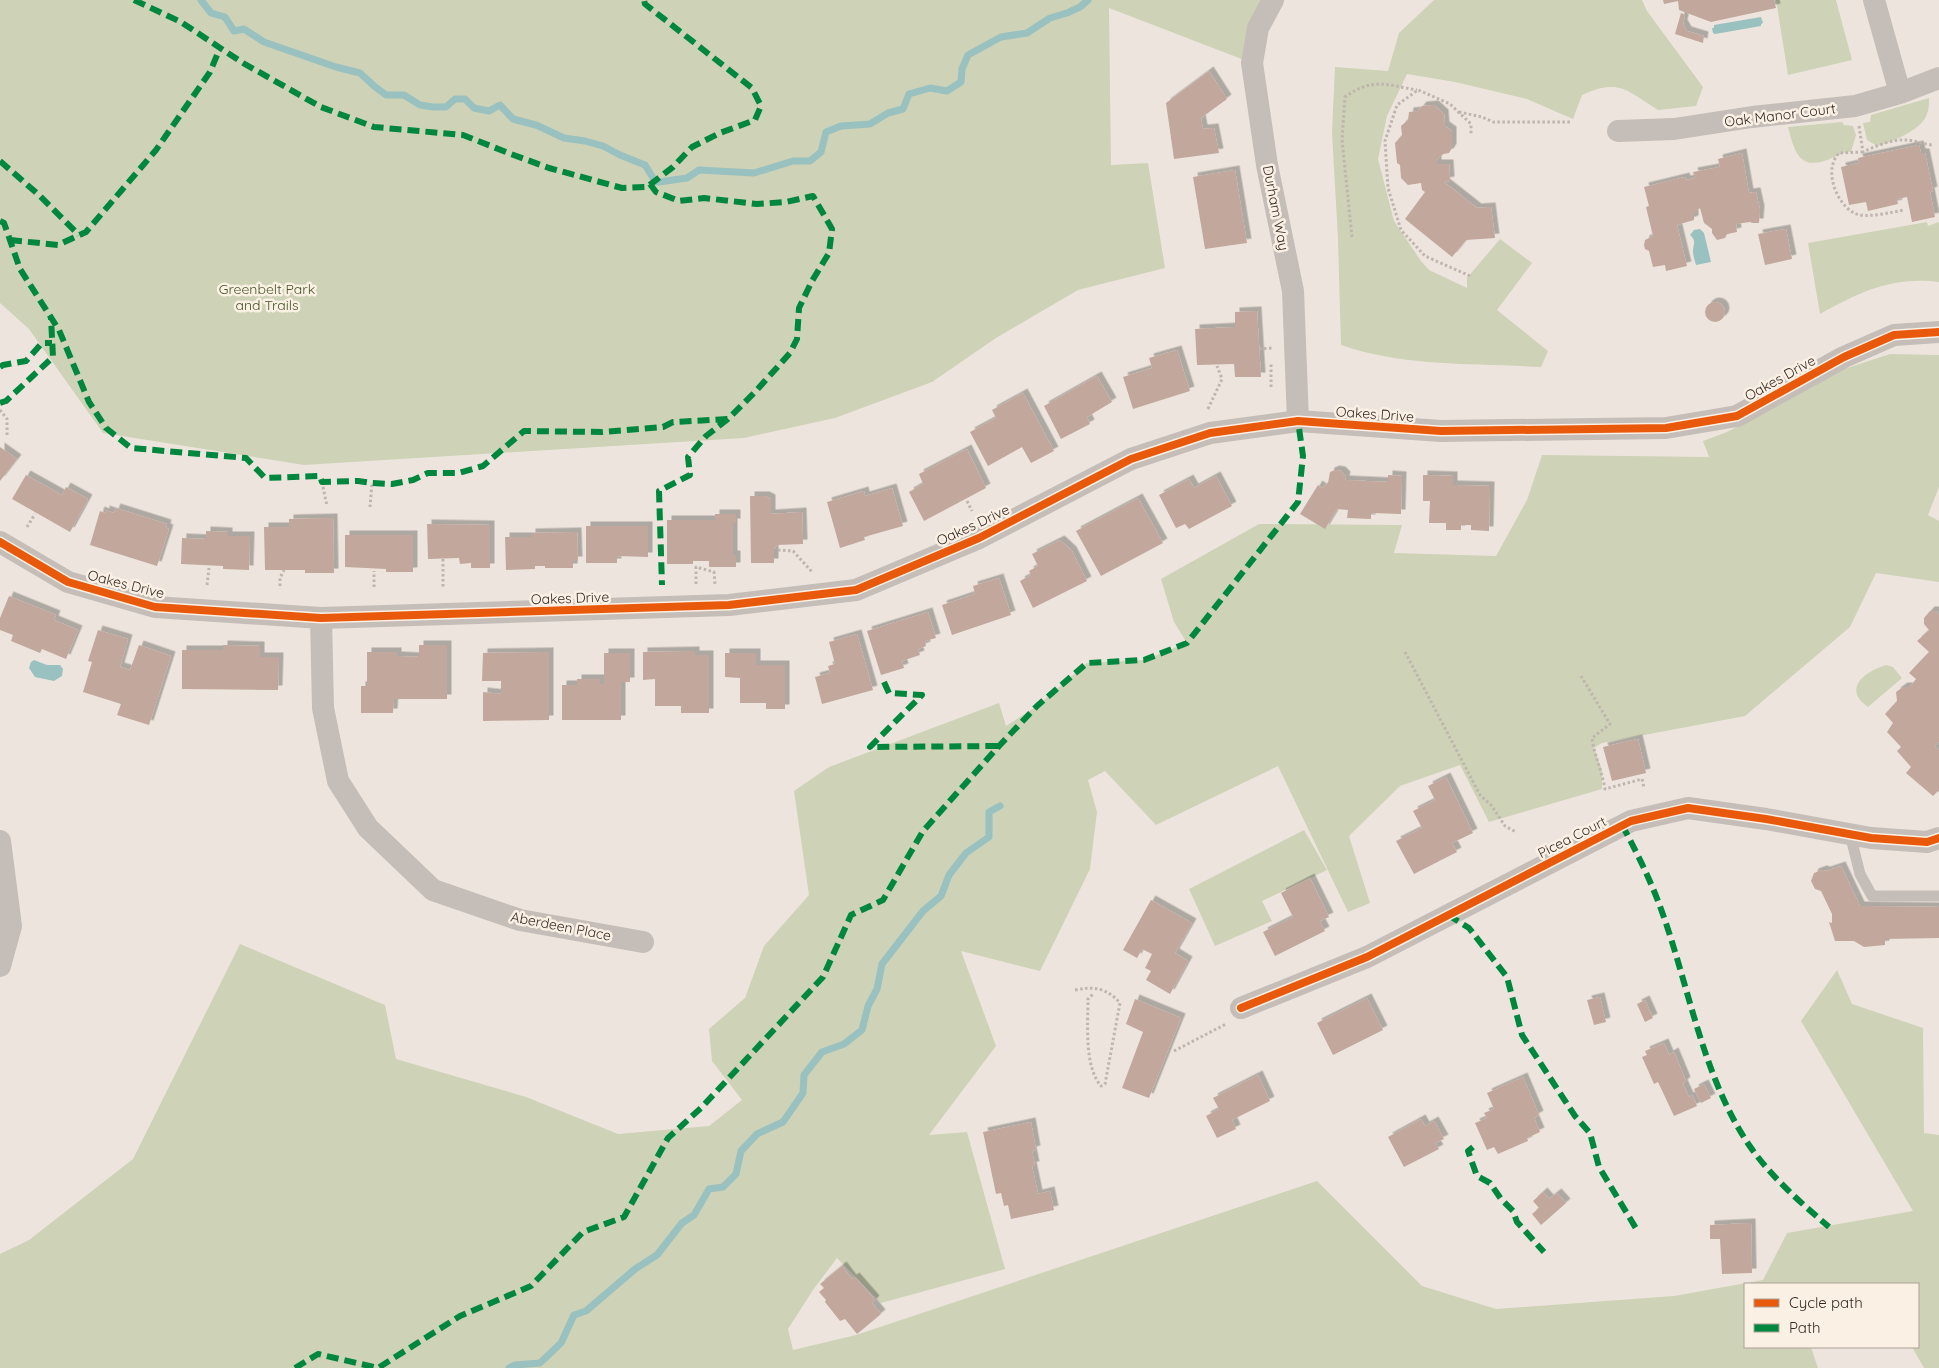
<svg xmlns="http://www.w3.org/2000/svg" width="1939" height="1368" font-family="Quicksand,sans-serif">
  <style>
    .green { fill: #ced2b6 }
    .water { fill: #98c1c0 }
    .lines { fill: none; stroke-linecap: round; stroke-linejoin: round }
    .stream { stroke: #98c1c0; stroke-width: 7 }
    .building { fill: #c2a79d; filter: url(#shadow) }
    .path { stroke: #beb5af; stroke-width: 3; stroke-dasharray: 2.5 2.5; stroke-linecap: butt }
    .lane { stroke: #c5bdb7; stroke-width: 11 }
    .street { stroke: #c5bdb7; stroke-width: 22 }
    .quiet { stroke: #00873e; stroke-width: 6; stroke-dasharray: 12 6; stroke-linecap: butt }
    .cycleway-casing { stroke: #fbf0e4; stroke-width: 11 }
    .cycleway { stroke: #e8590c; stroke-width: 8 }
    .labels { text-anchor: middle; stroke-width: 5; stroke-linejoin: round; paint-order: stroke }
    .street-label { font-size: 14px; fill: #362a25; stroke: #fbf0e4 }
    .park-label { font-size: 14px; fill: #465727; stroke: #fbf0e4 }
  </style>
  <defs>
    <filter id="shadow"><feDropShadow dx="4.5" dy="-4.5" stdDeviation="0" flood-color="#0004"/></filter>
  </defs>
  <rect width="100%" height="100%" fill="#ede5dd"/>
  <path class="green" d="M 0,0 L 1273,0 L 1252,63 L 1109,8 L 1111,165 L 1148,163 L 1165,268 L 1078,290 L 996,338 L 932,382 L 835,418 L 744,438 L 304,465 L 103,433 L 29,329 L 0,303 Z
    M 1434,0 L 1642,0 L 1647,11 L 1703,87 L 1696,106 L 1658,110 C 1627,91 1620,78 1582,95 L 1573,119 L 1527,99 L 1455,82 L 1407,74 L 1387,116 L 1378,159 L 1394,221 L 1421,261 L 1429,270 L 1467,288 L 1467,278 L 1500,239 L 1532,263 L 1497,310 L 1548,351 L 1541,367 C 1475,363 1404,367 1341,345 L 1338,239 L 1332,133 L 1335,67 L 1388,71 L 1399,33 Z
    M 1776,0 L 1836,0 L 1852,60 L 1788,75 Z
    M 1929,98 C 1929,103 1929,109 1927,114 C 1922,130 1892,142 1877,146 L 1867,140 L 1863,123 L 1870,122 L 1871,115 Z
    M 1842,122 L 1844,125 L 1853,126 L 1856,135 L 1851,152 C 1840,152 1841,155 1832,158 C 1800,172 1795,154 1788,127 Z
    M 1927,222 L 1928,226 L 1939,222 L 1939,282 C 1893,276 1859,292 1820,314 L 1808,243 Z
    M 1890,354 L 1939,355 L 1939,487 L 1928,515 L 1939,521 L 1939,582 L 1876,573 L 1850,627 L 1745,716 L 1602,743 L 1594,748 L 1602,770 L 1602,789 L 1489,822 L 1460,765 L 1400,786 L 1349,836 L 1370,903 L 1348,912 L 1278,766 L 1156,825 L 1105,771 L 1088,780 L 1097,812 L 1090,869 L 1040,971 L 961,951 L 996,1046 L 929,1135 L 967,1132 L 1005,1269 L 881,1303 L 837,1258 L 813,1290 L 788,1329 L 793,1350 L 856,1335 L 1317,1181 L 1422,1286 L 1496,1309 L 1674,1296 L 1763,1280 L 1787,1233 L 1913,1211 L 1801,1021 L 1837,970 L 1852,1004 L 1923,1028 L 1924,1133 L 1939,1135 L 1939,1368 L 1924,1368 L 1912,1347 L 1918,1347 L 1918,1284 L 1745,1284 L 1745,1347 L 1811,1347 L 1818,1368 L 0,1368 L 0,1254 L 29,1240 L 133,1159 L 240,944 L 385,1005 L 396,1059 L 526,1097 L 618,1134 L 709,1126 L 742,1100 L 712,1061 L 709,1029 L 745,998 L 764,946 L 809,895 L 794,791 L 829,767 L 999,703 L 1006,726 L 1037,706 L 1087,663 L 1144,660 L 1187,643 L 1174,622 L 1161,579 L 1259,524 L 1402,525 L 1394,553 L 1496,556 L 1527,500 L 1542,455 L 1709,457 L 1703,441 L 1727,432 L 1838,371 Z
    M 1886,665 L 1893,667 L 1902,678 L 1868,707 C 1864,704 1859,700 1857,695 C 1852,679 1874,669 1886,665 Z
    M 1304,830 L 1327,870 L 1262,901 L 1272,921 L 1215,946 L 1189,889 Z"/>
  <path class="water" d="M 1761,17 L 1763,23 L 1761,24 L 1761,26 L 1715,34 L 1713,33 L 1712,28 L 1714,28 L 1714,25 Z
    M 1700,229 L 1704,233 L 1711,262 L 1696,265 C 1695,261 1693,256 1693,251 C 1693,245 1697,241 1690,235 L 1694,230 Z
    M 34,660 L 47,665 L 60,665 L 63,669 L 62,676 L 54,681 L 35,677 L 29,668 L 31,662 Z"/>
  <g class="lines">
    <path class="stream" d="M 201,0 L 211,13 L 225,17 L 234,31 L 244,29 L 264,42 L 336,67 L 360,73 L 374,86 L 386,95 L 404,95 L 420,105 L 433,107 L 446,107 L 455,99 L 465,99 L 474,108 L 489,111 L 500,105 L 513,119 L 536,125 L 564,138 L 585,141 L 603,146 L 620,155 L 645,165 L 655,181 L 659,182 L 687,178 L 699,170 L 754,173 L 793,161 L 810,161 L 821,152 L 826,132 L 841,126 L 870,124 L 888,113 L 903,109 L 909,94 L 930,88 L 947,91 L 961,82 L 962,69 L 968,55 L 1001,37 L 1027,33 L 1050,18 L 1067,13 L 1080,7 L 1088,0
      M 509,1368 L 515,1365 L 540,1363 L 561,1343 L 574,1315 L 586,1311 L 635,1269 L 657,1255 L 682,1223 L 694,1215 L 709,1189 L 723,1187 L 736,1174 L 741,1151 L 757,1134 L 783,1122 L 803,1093 L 804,1075 L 822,1052 L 844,1044 L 862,1030 L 868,1006 L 877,989 L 882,964 L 923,911 L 941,896 L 949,875 L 966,853 L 989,837 L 989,812 L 1000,806"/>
  </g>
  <path class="building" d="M 1663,0 L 1774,0 L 1776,8 L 1711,22 L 1679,10 L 1678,1 L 1664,4 Z
    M 1681,13 L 1685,15 L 1683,24 L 1687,31 L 1704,36 L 1703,43 L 1675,34 Z
    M 1209,71 L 1227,99 L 1201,118 L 1203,129 L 1214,128 L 1219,153 L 1174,159 L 1166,103 Z
    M 1434,105 L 1444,114 L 1445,126 L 1452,131 L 1452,148 L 1449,153 L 1443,154 L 1437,160 L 1437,164 L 1449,164 L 1450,181 L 1444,182 L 1477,208 L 1491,207 L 1495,238 L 1466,240 L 1452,257 L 1405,219 L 1425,192 L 1422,190 L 1421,183 L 1408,185 L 1401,178 L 1400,165 L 1397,163 L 1395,143 L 1402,135 L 1401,126 L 1408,120 L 1409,112 L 1418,111 L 1422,106 Z
    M 1919,145 L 1921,153 L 1925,153 L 1933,191 L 1930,192 L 1935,217 L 1912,222 L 1907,197 L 1897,199 L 1898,204 L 1868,211 L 1866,202 L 1849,205 L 1841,167 L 1859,163 L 1858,158 Z
    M 1742,153 L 1749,193 L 1756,192 L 1760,210 L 1759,223 L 1752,223 L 1750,222 L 1736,224 L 1737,232 L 1727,234 L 1725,238 L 1717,240 L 1712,233 L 1712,229 L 1704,223 L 1700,208 L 1697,210 L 1697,213 L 1694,213 L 1694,220 L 1677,225 L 1687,266 L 1666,271 L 1665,265 L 1653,267 L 1649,251 L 1645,249 L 1644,245 L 1645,240 L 1653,236 L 1646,207 L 1649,206 L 1644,187 L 1685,177 L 1686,180 L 1695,178 L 1693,172 L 1720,167 L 1718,159 Z
    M 1235,170 L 1247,243 L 1205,249 L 1193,177 Z
    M 1786,229 L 1792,259 L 1765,265 L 1758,234 Z
    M1705 312a10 10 0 1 1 20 0a10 10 0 1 1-20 0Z
    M 1257,311 L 1261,377 L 1235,377 L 1234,364 L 1197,365 L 1195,329 L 1235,327 L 1235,312 Z
    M 1177,350 L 1190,391 L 1133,409 L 1123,377 L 1152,368 L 1149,358 Z
    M 1097,376 L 1112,402 L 1087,417 L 1090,424 L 1061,439 L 1044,406 Z
    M 1023,393 L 1054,451 L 1031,463 L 1022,447 L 988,466 L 970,432 L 996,418 L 992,410 Z
    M 0,447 L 17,459 L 0,481 Z
    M 967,449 L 986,488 L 924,521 L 909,492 L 923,484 L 919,474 Z
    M 1335,470 L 1341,471 L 1346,476 L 1345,480 L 1388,482 L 1388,475 L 1402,476 L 1401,514 L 1371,513 L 1371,519 L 1347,518 L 1348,510 L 1337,509 L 1325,529 L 1300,514 L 1318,485 L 1322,488 L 1328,483 L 1330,472 Z
    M 26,475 L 62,495 L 66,487 L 88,499 L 70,532 L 12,499 Z
    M 1423,475 L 1453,476 L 1453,485 L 1490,486 L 1489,531 L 1471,530 L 1471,525 L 1461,525 L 1461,530 L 1446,530 L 1446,523 L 1429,523 L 1430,501 L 1423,501 Z
    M 1216,476 L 1232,506 L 1189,529 L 1185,524 L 1176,528 L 1159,495 L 1189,479 L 1194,488 Z
    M 892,488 L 903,526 L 864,537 L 865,540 L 840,548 L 827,502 L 864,491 L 865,496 Z
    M 750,496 L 765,496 L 771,499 L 771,514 L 802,512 L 803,544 L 777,545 L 774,549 L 774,563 L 751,563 Z
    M 1138,498 L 1163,543 L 1101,576 L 1076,531 Z
    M 116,508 L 167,524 L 166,528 L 169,529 L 157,566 L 90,545 L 100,511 L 105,513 L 105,510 L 114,513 Z
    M 715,514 L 736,514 L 736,523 L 733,523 L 733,555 L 736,555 L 736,567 L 709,567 L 709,561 L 693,561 L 693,564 L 667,564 L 667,520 L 715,520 Z
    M 333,518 L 334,573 L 305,573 L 305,570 L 265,570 L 264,527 L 289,527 L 289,519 Z
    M 427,524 L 490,525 L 490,568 L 471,568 L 471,563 L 460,564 L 459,558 L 428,559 Z
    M 586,526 L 648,526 L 648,557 L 617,556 L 617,563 L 586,563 Z
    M 206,531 L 228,532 L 228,536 L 250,536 L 249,570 L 223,569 L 223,566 L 181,564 L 182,538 L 206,539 Z
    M 577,532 L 578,561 L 573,561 L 573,568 L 545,568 L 545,566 L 535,566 L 535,569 L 506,570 L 505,537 L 531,537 L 531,533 Z
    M 345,535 L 413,535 L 413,572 L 386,572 L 386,569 L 345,567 Z
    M 1060,540 L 1072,551 L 1087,581 L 1033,608 L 1020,581 L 1031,575 L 1029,571 L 1038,566 L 1032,554 Z
    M 999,578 L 1011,615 L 952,635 L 942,605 L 975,594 L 973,586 Z
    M 9,596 L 56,615 L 54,620 L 78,630 L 66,659 L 42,649 L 40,653 L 11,641 L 13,635 L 0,630 L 0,618 Z
    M 1930,611 L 1936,611 L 1939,615 L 1939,742 L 1935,746 L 1939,750 L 1939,792 L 1938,791 L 1933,796 L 1906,773 L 1911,767 L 1897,751 L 1901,747 L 1887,732 L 1893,723 L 1885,714 L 1897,701 L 1896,692 L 1903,687 L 1910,687 L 1916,679 L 1909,673 L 1929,652 L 1917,641 L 1929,630 L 1924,624 L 1924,618 Z
    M 928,612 L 936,638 L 925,641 L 926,646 L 918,649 L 920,655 L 902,661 L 904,668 L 881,675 L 867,631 Z
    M 98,630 L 128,639 L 120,667 L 130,670 L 139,645 L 171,656 L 149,725 L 117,715 L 121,704 L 83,692 L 92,662 L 88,661 Z
    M 857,634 L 873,690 L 822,704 L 815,677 L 830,673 L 828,666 L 835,664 L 829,642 Z
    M 223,645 L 260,646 L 260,657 L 279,657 L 278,690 L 182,689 L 182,650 L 223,650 Z
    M 419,645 L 447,645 L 447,699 L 394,699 L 393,713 L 361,713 L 361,686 L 367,686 L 367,652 L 397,652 L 397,656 L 419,657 Z
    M 695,651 L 695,655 L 709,655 L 709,713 L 681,713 L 681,706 L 655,706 L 655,679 L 643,680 L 643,652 Z
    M 549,652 L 549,720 L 483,721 L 483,692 L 501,694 L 501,681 L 482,681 L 483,653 Z
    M 604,653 L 630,653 L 630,682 L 621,682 L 621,720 L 562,720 L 562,685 L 577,685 L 577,679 L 600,679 L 600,684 L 604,684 Z
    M 725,653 L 756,653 L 756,665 L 785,665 L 785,709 L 766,709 L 766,703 L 740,703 L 740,678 L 725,677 Z
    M 1638,739 L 1646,773 L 1612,781 L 1603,747 Z
    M 1446,777 L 1473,833 L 1452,843 L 1457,852 L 1414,874 L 1396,841 L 1422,828 L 1413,811 L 1435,800 L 1428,786 Z
    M 1841,866 L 1860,906 L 1939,907 L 1939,938 L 1885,939 L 1885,945 L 1864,947 L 1854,941 L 1835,941 L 1829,922 L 1832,923 L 1832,914 L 1821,891 L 1815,889 L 1811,881 L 1814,873 L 1822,870 L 1826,871 Z
    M 1310,878 L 1329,917 L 1320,921 L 1325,931 L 1275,956 L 1263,932 L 1293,917 L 1281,893 Z
    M 1151,900 L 1192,923 L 1175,953 L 1188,961 L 1170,994 L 1146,980 L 1151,971 L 1145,968 L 1152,954 L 1142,949 L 1137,958 L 1123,950 Z
    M 1600,997 L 1606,1022 L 1594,1025 L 1587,1000 Z
    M 1367,998 L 1383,1030 L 1333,1055 L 1317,1023 Z
    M 1135,999 L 1181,1018 L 1149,1098 L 1122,1088 L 1143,1032 L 1126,1024 Z
    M 1645,1000 L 1653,1018 L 1645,1022 L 1637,1004 Z
    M 1664,1043 L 1669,1055 L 1674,1052 L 1686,1081 L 1683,1084 L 1689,1097 L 1692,1095 L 1697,1106 L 1674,1116 L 1658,1082 L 1654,1084 L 1642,1057 L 1647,1055 L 1645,1051 Z
    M 1258,1075 L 1270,1101 L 1232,1120 L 1236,1129 L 1217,1138 L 1206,1116 L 1219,1109 L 1213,1098 Z
    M 1523,1077 L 1539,1115 L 1534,1118 L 1540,1132 L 1527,1138 L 1528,1141 L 1498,1154 L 1494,1147 L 1487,1150 L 1475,1123 L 1487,1118 L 1484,1113 L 1494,1109 L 1487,1093 Z
    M 1704,1084 L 1711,1098 L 1701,1103 L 1694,1089 Z
    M 1421,1119 L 1425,1126 L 1434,1121 L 1444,1139 L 1435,1143 L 1439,1149 L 1404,1167 L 1388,1137 Z
    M 1031,1122 L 1036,1150 L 1032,1151 L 1035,1166 L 1032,1166 L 1038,1194 L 1050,1191 L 1054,1210 L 1011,1219 L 1008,1205 L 1004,1206 L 1001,1193 L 996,1194 L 983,1132 Z
    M 1543,1192 L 1549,1199 L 1557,1193 L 1566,1203 L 1541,1225 L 1532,1214 L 1539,1208 L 1533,1201 Z
    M 1751,1223 L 1752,1273 L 1722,1274 L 1720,1239 L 1710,1239 L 1710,1225 Z
    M 842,1266 L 852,1279 L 855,1277 L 875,1300 L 872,1303 L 881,1314 L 857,1334 L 845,1319 L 840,1321 L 825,1302 L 826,1300 L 819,1292 L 824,1288 L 820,1284 Z"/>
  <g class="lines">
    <path class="path" d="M 1459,112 L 1482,117 L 1493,122 L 1571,122
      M 1859,126 L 1863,152 C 1876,146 1892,139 1906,140 C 1915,140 1925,145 1934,145
      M 1863,152 L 1839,153 C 1823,170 1836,203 1854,213 C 1866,219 1892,212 1904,210
      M 1352,237 L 1342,140 L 1345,97 C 1372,77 1387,85 1417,90
      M 1470,276 L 1425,256 L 1401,230 L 1388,188 L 1385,141 L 1397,105 L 1418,90 L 1450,104 L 1471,124 L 1471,134
      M 1259,349 L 1272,348 L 1272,349
      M 1271,387 L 1271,363
      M 1208,409 L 1222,379 L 1217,366
      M 0,410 L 7,419 L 7,436
      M 322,482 L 327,506
      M 967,501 L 972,511
      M 370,507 L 372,483
      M 27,527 L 35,514
      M 778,550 L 793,551 L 813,573
      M 443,559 L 443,587
      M 696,584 L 696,567 L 714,572 L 715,584
      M 207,585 L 209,568
      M 280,586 L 280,578 L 284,570
      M 374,587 L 374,571
      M 1405,652 L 1480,795 L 1491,805 L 1505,826 L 1516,832
      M 1581,676 L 1610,724 L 1592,738 C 1594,755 1602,771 1605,789 L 1642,779 L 1644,788
      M 1075,990 C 1094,986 1107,988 1120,1003 L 1105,1084 L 1101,1086 C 1084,1066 1088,1025 1088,999 L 1093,994
      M 1174,1051 L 1226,1024"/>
    <path class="lane" d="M 1850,834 L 1860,874 L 1872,896 L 1939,896"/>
    <path class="street" d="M 1273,0 L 1258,28 L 1252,63 L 1267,165 L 1293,291 L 1298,421
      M 1874,0 L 1900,93
      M 1618,131 L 1674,129 L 1752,117 L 1855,106 L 1900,93 L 1939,78
      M 0,542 L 68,582 L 155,607 L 321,618 L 729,605 L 856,590 L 979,538 L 1131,459 L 1210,433 L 1298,421 L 1441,431 L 1666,428 L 1737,416 L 1844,357 L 1894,335 L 1939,332
      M 321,618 L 323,708 L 338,781 L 368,828 L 433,890 L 520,920 L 643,942
      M 0,841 L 11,926 L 0,966
      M 1241,1008 L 1367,957 L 1631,821 L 1688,808 L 1766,819 L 1871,838 L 1927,842 L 1939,838"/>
    <path class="quiet" d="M 134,0 L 181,22 L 243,63 L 321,107 L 374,127 L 463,135 L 511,154 L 549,168 L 622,188 L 647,187 L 673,167 L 692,147 L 720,133 L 755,120 L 761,106 L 752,88 L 645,4 L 644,0
      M 0,161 L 40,196 L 79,235
      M 650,184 L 656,192 L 679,201 L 704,198 L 757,204 L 786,202 L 813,196 L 832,229 L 829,253 L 812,281 L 799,308 L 797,339 L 790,353 L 755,392 L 728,419 L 706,436 L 688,457 L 690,475 L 659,491 L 662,585
      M 0,221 L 4,223 L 20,269 L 59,330 L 89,402 L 106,428 L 131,448 L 246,458 L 265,478 L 320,476 L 322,482 L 358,481 L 372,483 L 392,484 L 413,480 L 428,473 L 459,473 L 483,466 L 524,431 L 602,432 L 663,427 L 673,422 L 728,419
      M 10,240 L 58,245 L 86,232 L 156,150 L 210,72 L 220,48
      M 0,367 L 3,365 L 26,361 L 42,343 L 52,343
      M 0,403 L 6,401 L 53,357 L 51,318
      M 884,682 L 889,693 L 922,695 L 870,747 L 999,746
      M 1622,825 C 1635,849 1648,875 1658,901 C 1689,982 1700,1072 1749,1145 C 1771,1177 1800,1202 1829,1227
      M 1448,915 L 1469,928 L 1507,977 L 1522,1035 L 1575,1116 L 1590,1133 L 1599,1167 L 1637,1230
      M 1473,1147 L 1468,1151 L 1477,1176 L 1490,1183 L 1501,1199 L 1513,1211 L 1517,1222 L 1544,1252
      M 295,1368 L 318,1354 L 378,1368 L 460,1316 L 531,1286 L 583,1232 L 624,1217 L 668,1138 L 701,1108 L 823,977 L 851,915 L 883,900 L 923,831 L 999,746 L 1037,706 L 1087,663 L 1144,660 L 1187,643 L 1298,502 L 1303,456 L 1298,421"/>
    <defs>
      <path id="cycleway" d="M 0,542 L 68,582 L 155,607 L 321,618 L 729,605 L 856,590 L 979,538 L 1131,459 L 1210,433 L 1298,421 L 1441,431 L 1666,428 L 1737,416 L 1844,357 L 1894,335 L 1939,332
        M 1241,1008 L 1367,957 L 1631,821 L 1688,808 L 1766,819 L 1871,838 L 1927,842 L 1939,838"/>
    </defs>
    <use href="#cycleway" class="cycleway-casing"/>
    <use href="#cycleway" class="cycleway"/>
  </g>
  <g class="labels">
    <g class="street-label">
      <text transform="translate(1780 115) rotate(-7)" y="5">Oak Manor Court</text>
      <text transform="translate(1276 208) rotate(79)" y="5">Durham Way</text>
      <text transform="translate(1780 378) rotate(-29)" y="5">Oakes Drive</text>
      <text transform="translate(1375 414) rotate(4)" y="5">Oakes Drive</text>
      <text transform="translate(973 525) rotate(-25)" y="5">Oakes Drive</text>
      <text transform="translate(126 584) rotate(14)" y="5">Oakes Drive</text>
      <text transform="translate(570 598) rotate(-2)" y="5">Oakes Drive</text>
      <text transform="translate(1572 837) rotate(-27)" y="5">Picea Court</text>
      <text transform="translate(561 926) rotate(11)" y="5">Aberdeen Place</text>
    </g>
    <g class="park-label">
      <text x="267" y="294">Greenbelt Park<tspan x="267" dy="16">and Trails</tspan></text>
    </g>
  </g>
  <rect x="1744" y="1283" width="175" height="65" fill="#fbf0e4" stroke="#aca198"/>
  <rect x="1754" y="1299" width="25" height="8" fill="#e8590c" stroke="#aca198"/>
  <text x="1789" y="1308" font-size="15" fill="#362a25">Cycle path</text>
  <rect x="1754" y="1324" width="25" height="8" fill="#00873e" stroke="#aca198"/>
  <text x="1789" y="1333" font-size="15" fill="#362a25">Path</text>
</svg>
